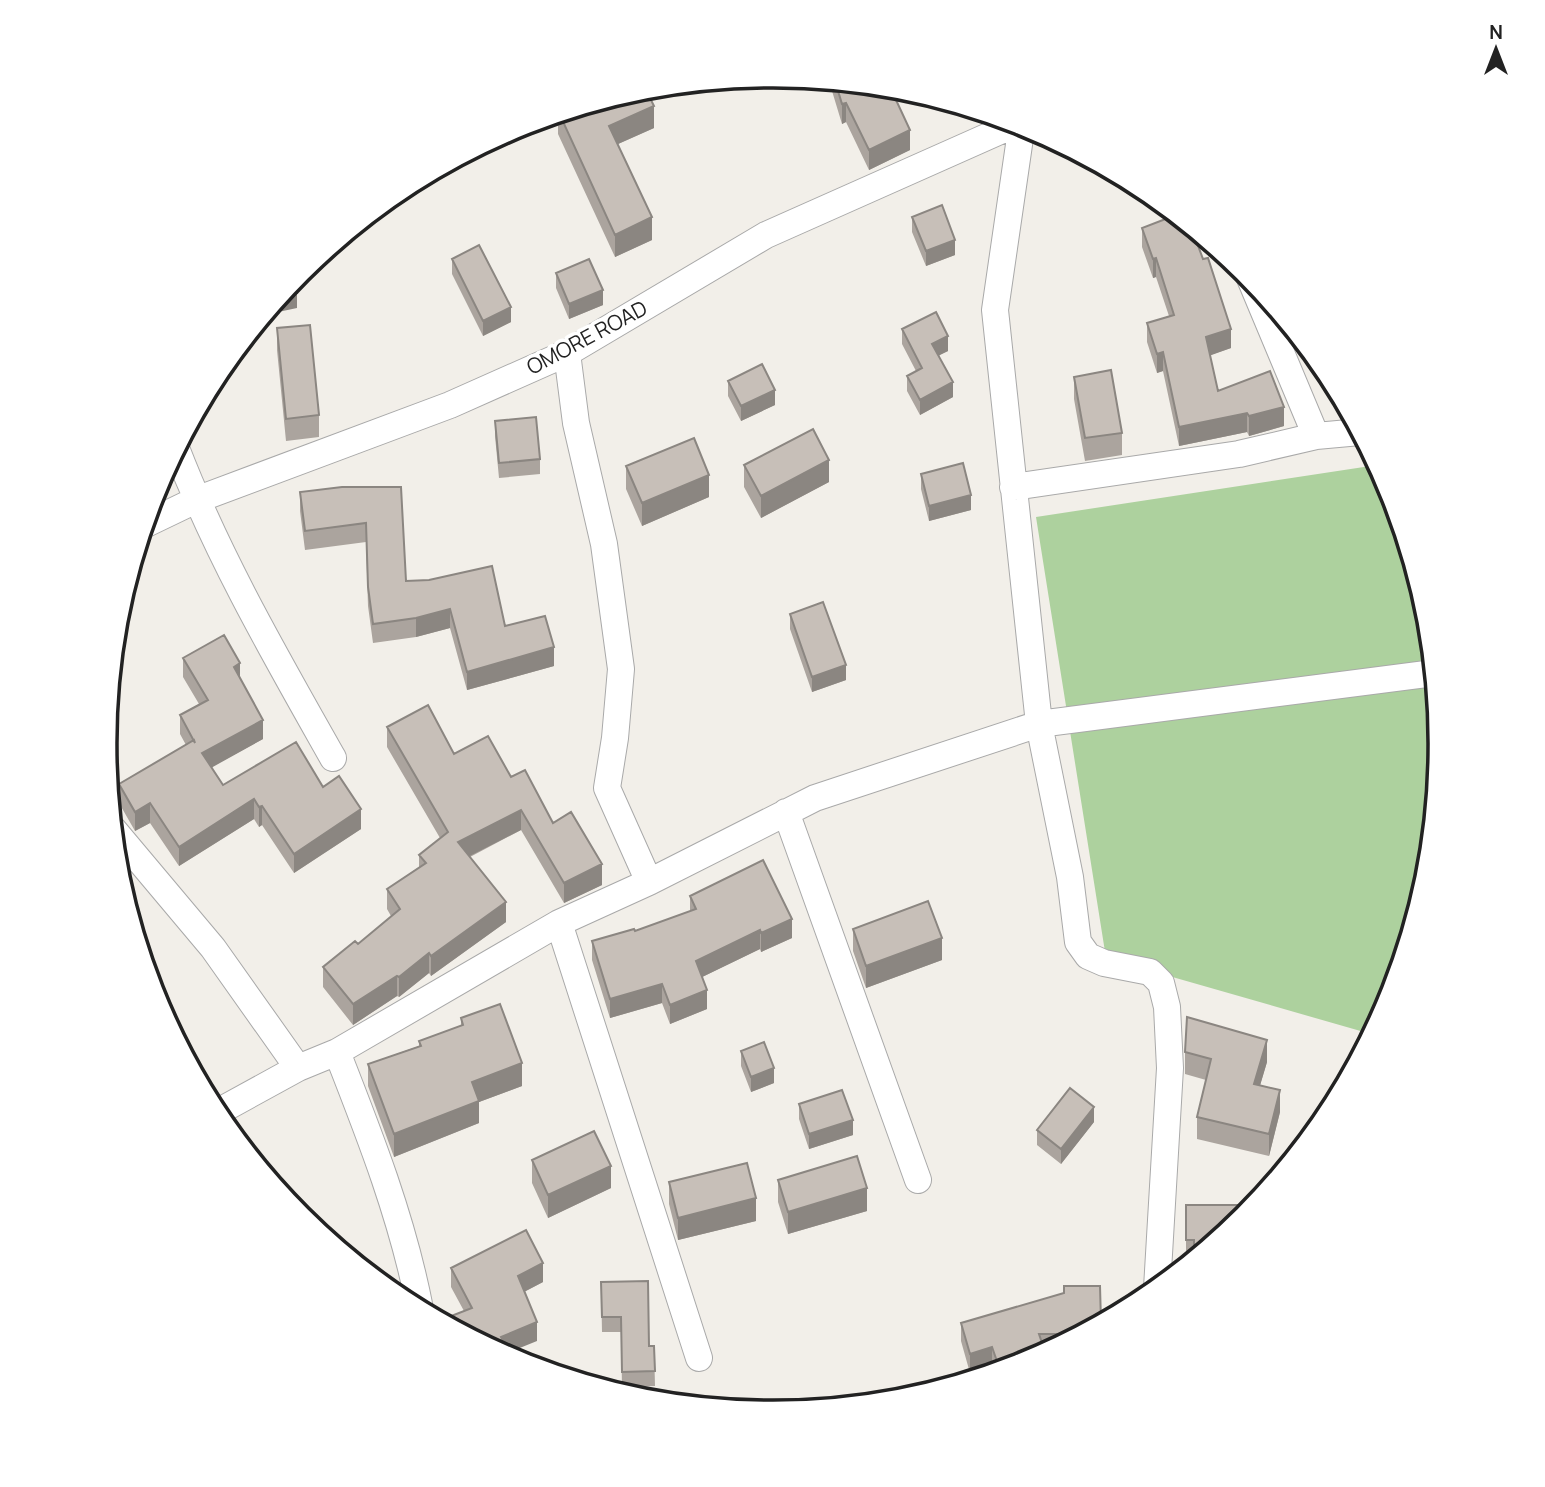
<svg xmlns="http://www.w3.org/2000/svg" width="1545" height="1487" font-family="Manrope,sans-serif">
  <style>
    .forest { fill: #add19e }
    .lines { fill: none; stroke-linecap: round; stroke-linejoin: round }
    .minor-casing { stroke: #a9a9a9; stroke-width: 28 }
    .minor { stroke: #fff; stroke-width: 26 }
    .wall { fill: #aba49e }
    .shaded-wall { fill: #8b8681 }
    .building { fill: #c7bfb8; stroke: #8b8681; stroke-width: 2 }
    .labels { text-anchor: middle; stroke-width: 7; stroke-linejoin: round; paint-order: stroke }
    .street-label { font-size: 21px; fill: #222; stroke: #fff }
    .rim { fill: none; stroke: #222; stroke-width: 3.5 }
  </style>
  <rect width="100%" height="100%" fill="#f2efe9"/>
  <path class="forest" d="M 1377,465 C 1392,492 1400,520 1408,549 C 1415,571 1424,593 1428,615 C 1451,754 1438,908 1371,1034 L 1106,958 L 1036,517 Z"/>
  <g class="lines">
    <defs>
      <path id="minor" d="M 1022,124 L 995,310 L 1039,724 L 1070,877 L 1078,942 L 1088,956 L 1104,963 L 1150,972 L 1161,983 L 1167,1007 L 1170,1068 L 1157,1288
        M 1249,276 L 1316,436
        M 567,353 L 576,423 L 604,544 L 621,669 L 615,738 L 607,788 L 649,882
        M 176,448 C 218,557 276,657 333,758
        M 1013,487 L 1239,454 L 1316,436 L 1360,432
        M 144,525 L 196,500 L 450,405 L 567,353 L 766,235 L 1018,123
        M 786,812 L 918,1180
        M 113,829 L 213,948 L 298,1068
        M 559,923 L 699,1358
        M 337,1052 C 370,1136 403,1220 420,1309
        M 216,1113 L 298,1068 L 337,1052 L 559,923 L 649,882 L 815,798 L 1039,724 L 1434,673"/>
    </defs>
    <use href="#minor" class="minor-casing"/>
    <use href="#minor" class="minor"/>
  </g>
  <path class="wall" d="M 829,81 L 890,87 L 910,150 L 869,170 L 846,122 L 842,124 Z
    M 643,88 L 654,128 L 618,144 L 652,240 L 615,257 L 558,134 L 558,114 Z
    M 912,217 L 955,255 L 926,266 L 912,232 Z
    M 1142,228 L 1231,348 L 1210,355 L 1218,391 L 1284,426 L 1249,436 L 1247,432 L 1179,446 L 1163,371 L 1157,373 L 1147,342 L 1147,323 L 1169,316 L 1156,277 L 1153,278 L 1142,247 Z
    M 452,259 L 511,322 L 483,336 L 452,274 Z
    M 556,273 L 603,305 L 569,319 L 556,288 Z
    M 277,328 L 319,415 L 319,437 L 286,441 L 277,350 Z
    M 902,329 L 948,351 L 939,355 L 953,397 L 920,415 L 907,391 L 907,376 L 916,371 L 902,344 Z
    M 1074,377 L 1122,433 L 1122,455 L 1085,461 L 1074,399 Z
    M 728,381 L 775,405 L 741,421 L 728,396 Z
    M 495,421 L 540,459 L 540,474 L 499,478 L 495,436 Z
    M 744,465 L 829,482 L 761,518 L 744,487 Z
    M 626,466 L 709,497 L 642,526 L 626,489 Z
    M 921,474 L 971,510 L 929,521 L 921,489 Z
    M 342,487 L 406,581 L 554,666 L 467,690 L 450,628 L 416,637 L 373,643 L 368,606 L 366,542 L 305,550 L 300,511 L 300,492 Z
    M 790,614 L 846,680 L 812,692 L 790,629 Z
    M 183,658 L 240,678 L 263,739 L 211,767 L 223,785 L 323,787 L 361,829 L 294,873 L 262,825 L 259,827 L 254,819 L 179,866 L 150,823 L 135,831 L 119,803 L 119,784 L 186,745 L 180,734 L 180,715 L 199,704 L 183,677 Z
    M 387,727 L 511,777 L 553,823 L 602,885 L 564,903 L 521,830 L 470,857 L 506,922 L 431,976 L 429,973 L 399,997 L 397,996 L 353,1025 L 323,987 L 323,967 L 358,944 L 391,916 L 387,909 L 387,889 L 419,867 L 419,855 L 440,838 L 387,747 Z
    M 690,896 L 792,938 L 761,952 L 760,949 L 702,977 L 707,1009 L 670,1024 L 662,1003 L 610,1018 L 592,960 L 592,941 L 635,931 L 690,911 Z
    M 853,929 L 942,960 L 866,988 L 853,951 Z
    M 461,1018 L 522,1086 L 479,1102 L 479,1123 L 394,1157 L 368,1086 L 368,1064 L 419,1046 L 419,1041 L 461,1026 Z
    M 741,1051 L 774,1083 L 751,1092 L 741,1066 Z
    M 1185,1052 L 1267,1062 L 1260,1085 L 1280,1112 L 1269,1156 L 1197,1139 L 1197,1117 L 1206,1080 L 1185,1074 Z
    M 799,1104 L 853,1135 L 809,1149 L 799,1119 Z
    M 1094,1122 L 1061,1164 L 1037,1145 L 1037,1130 Z
    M 532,1160 L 611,1188 L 548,1218 L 532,1183 Z
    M 778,1180 L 867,1211 L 788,1234 L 778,1202 Z
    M 669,1182 L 756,1221 L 678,1240 L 669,1204 Z
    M 1186,1205 L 1245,1216 L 1192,1259 L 1186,1259 Z
    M 451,1268 L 543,1282 L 524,1292 L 537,1341 L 464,1311 L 451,1287 Z
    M 601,1282 L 649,1346 L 654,1346 L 655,1386 L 622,1387 L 621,1332 L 602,1332 Z
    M 1101,1322 L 1028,1361 L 994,1371 L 992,1366 L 970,1373 L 961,1341 L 961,1323 Z"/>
  <path class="shaded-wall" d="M 846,103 L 846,122 L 842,124 L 842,104 Z
    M 654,106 L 654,128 L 609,148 L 609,126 Z
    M 910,130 L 910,150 L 869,170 L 869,150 Z
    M 652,217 L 652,240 L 615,257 L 615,235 Z
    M 955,240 L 955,255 L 926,266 L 926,251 Z
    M 1156,258 L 1156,277 L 1153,278 L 1153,259 Z
    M 603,290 L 603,305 L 569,319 L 569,304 Z
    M 297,293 L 297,308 L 264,315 L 279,297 Z
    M 511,307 L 511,322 L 483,336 L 483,321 Z
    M 1231,329 L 1231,348 L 1206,357 L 1206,337 Z
    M 948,336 L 948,351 L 932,359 L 932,344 Z
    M 1163,352 L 1163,371 L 1157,373 L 1157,354 Z
    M 953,382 L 953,397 L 920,415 L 920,400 Z
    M 775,390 L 775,405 L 741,421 L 741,406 Z
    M 1284,407 L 1284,426 L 1249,436 L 1249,416 Z
    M 1247,413 L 1247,432 L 1179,446 L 1179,427 Z
    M 829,460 L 829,482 L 761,518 L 761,496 Z
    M 709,475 L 709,497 L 642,526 L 642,503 Z
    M 971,495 L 971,510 L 929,521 L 929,506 Z
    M 450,609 L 450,628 L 416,637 L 416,618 Z
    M 554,647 L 554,666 L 467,690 L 467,672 Z
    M 240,663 L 240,683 L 234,667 Z
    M 846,665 L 846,680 L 812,692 L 812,677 Z
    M 263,720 L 263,739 L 202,773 L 202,753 Z
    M 254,799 L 254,819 L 179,866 L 179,847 Z
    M 150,803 L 150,823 L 135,831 L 135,812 Z
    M 262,806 L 262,825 L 259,827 L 259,807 Z
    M 361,809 L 361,829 L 294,873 L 294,854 Z
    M 521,810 L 521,830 L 458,862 L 458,842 Z
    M 602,864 L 602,885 L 564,903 L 564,883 Z
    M 506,902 L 506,922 L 431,976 L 431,956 Z
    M 792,919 L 792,938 L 761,952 L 761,933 Z
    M 760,930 L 760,949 L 696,980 L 696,961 Z
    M 942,938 L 942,960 L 866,988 L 866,966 Z
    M 429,953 L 429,973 L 399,997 L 399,977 Z
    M 397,976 L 397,996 L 353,1025 L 353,1004 Z
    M 662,984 L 662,1003 L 610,1018 L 610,999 Z
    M 707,990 L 707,1009 L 670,1024 L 670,1005 Z
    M 1267,1040 L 1267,1062 L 1254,1106 L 1254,1084 Z
    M 522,1063 L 522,1086 L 479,1102 L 479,1123 L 394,1157 L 394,1134 L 472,1082 Z
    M 774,1068 L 774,1083 L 751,1092 L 751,1077 Z
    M 1280,1090 L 1280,1112 L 1269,1156 L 1269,1134 Z
    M 1094,1107 L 1094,1122 L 1061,1164 L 1061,1149 Z
    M 853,1120 L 853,1135 L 809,1149 L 809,1134 Z
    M 611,1166 L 611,1188 L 548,1218 L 548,1195 Z
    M 867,1188 L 867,1211 L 788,1234 L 788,1212 Z
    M 756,1198 L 756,1221 L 678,1240 L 678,1218 Z
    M 543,1263 L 543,1282 L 518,1295 L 518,1276 Z
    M 537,1322 L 537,1341 L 505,1354 L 501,1337 Z
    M 992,1347 L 992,1366 L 970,1373 L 970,1354 Z"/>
  <path class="building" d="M 835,81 L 890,87 L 910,130 L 869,150 L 846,103 L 842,104 Z
    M 643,88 L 645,88 L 654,106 L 609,126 L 652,217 L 615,235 L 559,113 Z
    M 942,205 L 955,240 L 926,251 L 912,217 Z
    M 1176,215 L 1191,227 L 1203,259 L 1208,258 L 1231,329 L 1206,337 L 1218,391 L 1270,371 L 1284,407 L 1249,416 L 1247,413 L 1179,427 L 1163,352 L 1157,354 L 1147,323 L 1174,315 L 1156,258 L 1153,259 L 1142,228 Z
    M 479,245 L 511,307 L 483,321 L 452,259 Z
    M 589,259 L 603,290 L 569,304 L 556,273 Z
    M 294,279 L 297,293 L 279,297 Z
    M 936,312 L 948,336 L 932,344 L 953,382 L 920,400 L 907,376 L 922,368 L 902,329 Z
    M 310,325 L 319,415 L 286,419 L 277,328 Z
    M 762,364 L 775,390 L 741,406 L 728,381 Z
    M 1111,370 L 1122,433 L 1085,438 L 1074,377 Z
    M 536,417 L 540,459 L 499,463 L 495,421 Z
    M 813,429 L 829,460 L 761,496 L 744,465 Z
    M 694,438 L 709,475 L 642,503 L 626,466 Z
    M 963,463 L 971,495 L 929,506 L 921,474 Z
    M 342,487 L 401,487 L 406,581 L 429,580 L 492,566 L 505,626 L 545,616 L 554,647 L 467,672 L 450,609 L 416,618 L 373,624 L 368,587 L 366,523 L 305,531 L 300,492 Z
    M 823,602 L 846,665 L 812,677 L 790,614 Z
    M 224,635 L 240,663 L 234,667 L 263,720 L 202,753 L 223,785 L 296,742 L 323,787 L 339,776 L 361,809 L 294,854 L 262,806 L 259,807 L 254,799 L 179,847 L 150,803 L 135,812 L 119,784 L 194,740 L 195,743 L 180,715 L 208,700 L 183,658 Z
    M 428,705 L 454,754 L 488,736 L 511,777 L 525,770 L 553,823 L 571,812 L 602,864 L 564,883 L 521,810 L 458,842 L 506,902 L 431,956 L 429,953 L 399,977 L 397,976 L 353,1004 L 323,967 L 355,941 L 358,944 L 400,909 L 387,889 L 426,863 L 419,855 L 448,832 L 387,727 Z
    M 763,860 L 792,919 L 761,933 L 760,930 L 696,961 L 707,990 L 670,1005 L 662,984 L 610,999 L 592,941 L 634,929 L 635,931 L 696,909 L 690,896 Z
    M 928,901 L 942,938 L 866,966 L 853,929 Z
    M 500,1004 L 522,1063 L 472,1082 L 479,1101 L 394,1134 L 368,1064 L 421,1046 L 419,1041 L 463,1025 L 461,1018 Z
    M 1187,1017 L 1267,1040 L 1254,1084 L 1280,1090 L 1269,1134 L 1197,1117 L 1211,1059 L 1185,1052 Z
    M 764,1042 L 774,1068 L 751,1077 L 741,1051 Z
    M 1070,1088 L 1094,1107 L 1061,1149 L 1037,1130 Z
    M 842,1090 L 853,1120 L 809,1134 L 799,1104 Z
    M 594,1131 L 611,1166 L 548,1195 L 532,1160 Z
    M 857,1156 L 867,1188 L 788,1212 L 778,1180 Z
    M 747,1163 L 756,1198 L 678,1218 L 669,1182 Z
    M 1186,1205 L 1254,1205 L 1245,1216 L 1194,1258 L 1194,1240 L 1186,1240 Z
    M 526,1230 L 543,1263 L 518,1276 L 537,1322 L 501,1337 L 512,1358 L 441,1320 L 472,1308 L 451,1268 Z
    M 648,1281 L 649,1346 L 654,1346 L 655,1371 L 622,1372 L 621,1317 L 602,1317 L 601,1282 Z
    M 1064,1286 L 1100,1286 L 1101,1322 L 1079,1334 L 1039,1334 L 1045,1352 L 1028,1361 L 1000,1370 L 992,1347 L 970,1354 L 961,1323 L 1064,1293 Z"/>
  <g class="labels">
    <g class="street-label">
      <text transform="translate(587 338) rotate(-28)" y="7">OMORE ROAD</text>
    </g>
  </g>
  <path d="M0 0H1545V1487H0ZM772 88H773A655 655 0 0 1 1428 743V745A655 655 0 0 1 773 1400H772A655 655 0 0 1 117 745V743A655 655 0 0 1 772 88Z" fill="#fff" fill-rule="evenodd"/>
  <path class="rim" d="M772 88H773A655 655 0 0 1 1428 743V745A655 655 0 0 1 773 1400H772A655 655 0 0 1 117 745V743A655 655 0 0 1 772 88Z"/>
  <g transform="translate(1496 49)" stroke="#ffffff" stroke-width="5" paint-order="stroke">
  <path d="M0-5L12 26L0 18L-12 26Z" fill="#222222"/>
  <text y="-10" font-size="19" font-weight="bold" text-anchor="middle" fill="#222222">N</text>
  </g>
</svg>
